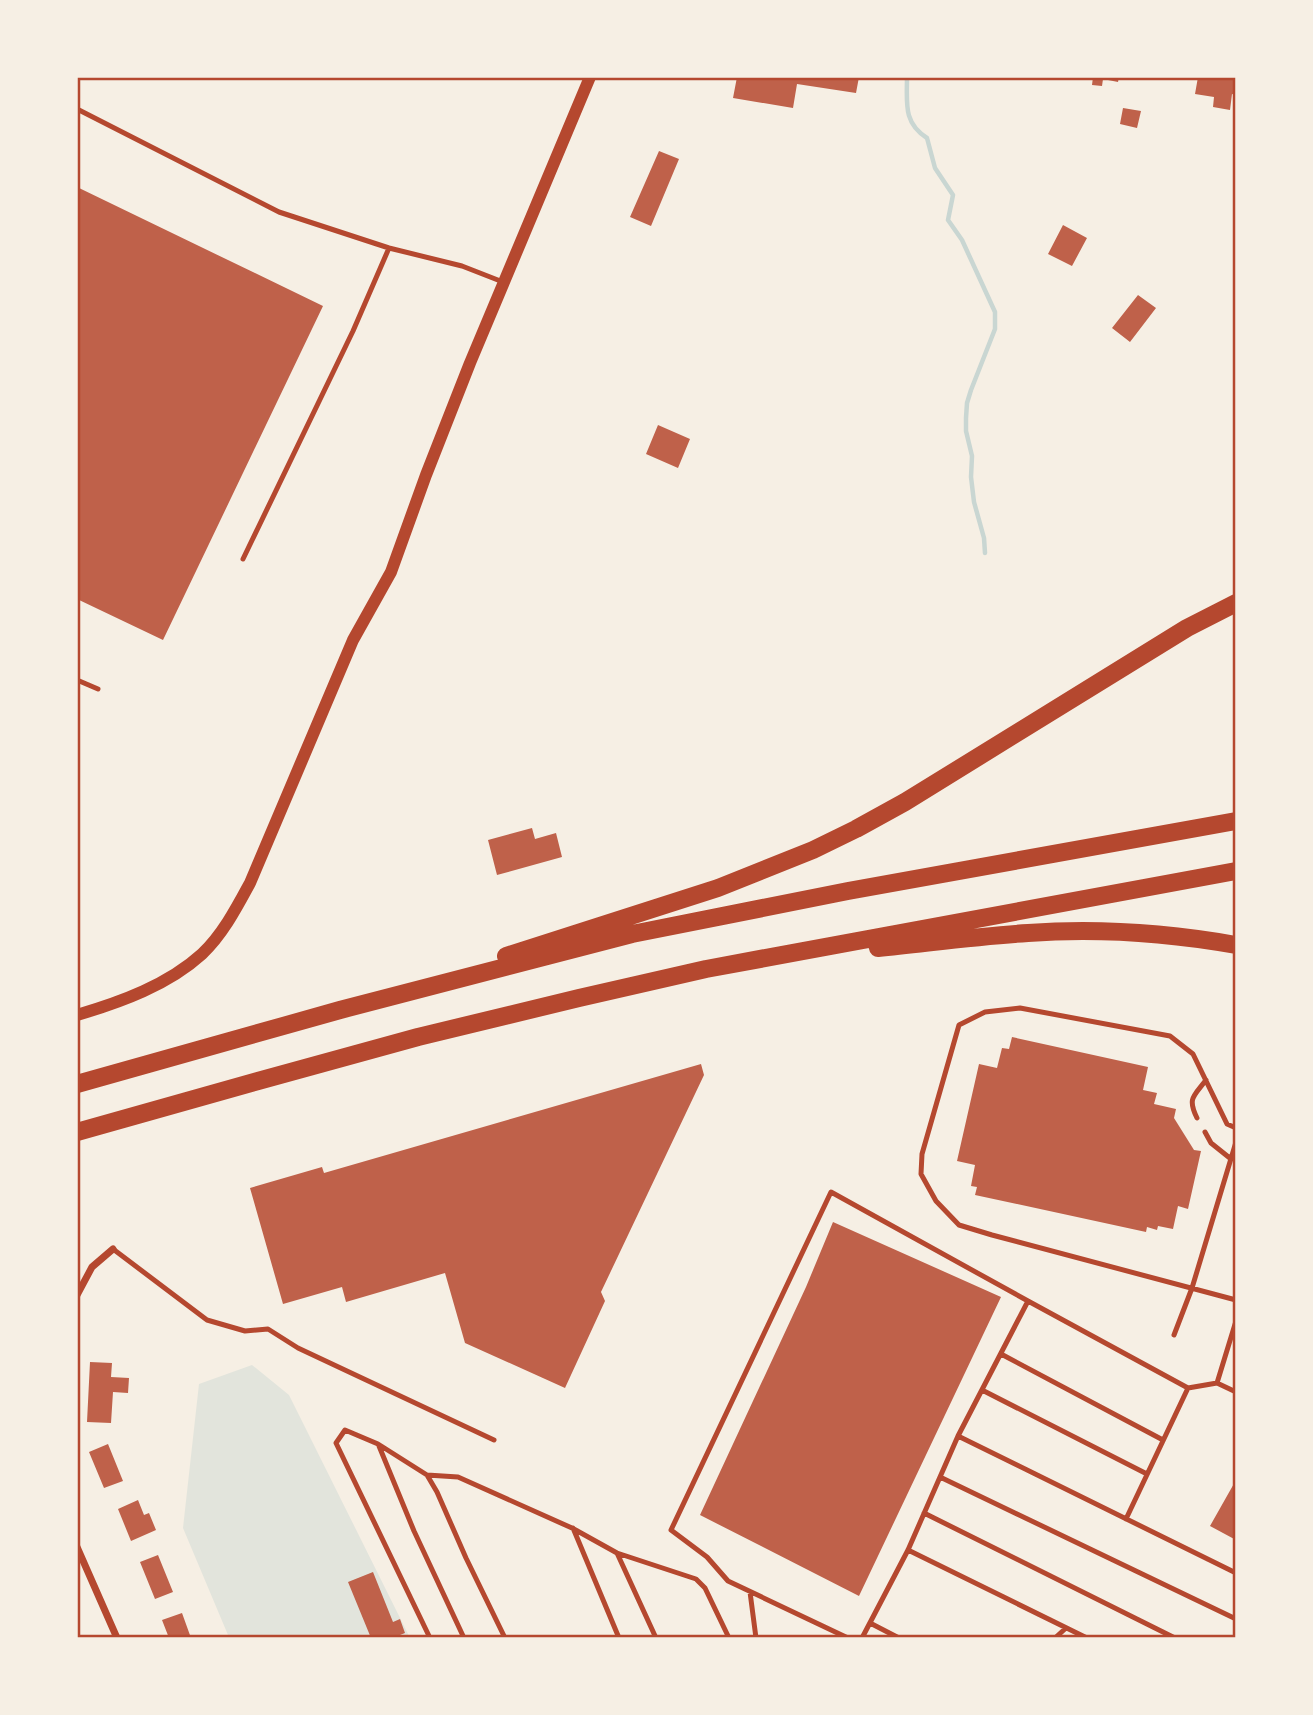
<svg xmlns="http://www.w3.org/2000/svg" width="1313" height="1715" font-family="Mulish,sans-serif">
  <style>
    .green { fill: #e2e4dc }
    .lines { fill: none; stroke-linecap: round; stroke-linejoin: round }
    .stream { stroke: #c9d6d2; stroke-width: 4.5 }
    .building { fill: #bf614a }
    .service { stroke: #b5482f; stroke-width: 5 }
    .minor { stroke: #b5482f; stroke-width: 7 }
    .tertiary { stroke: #b5482f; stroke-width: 12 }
    .motorway { stroke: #b5482f; stroke-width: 18 }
    .neatline { fill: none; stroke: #b5482f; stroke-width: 2.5 }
  </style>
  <rect width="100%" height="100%" fill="#f6efe4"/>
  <path class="green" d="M 252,1365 L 289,1395 L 410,1638 L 223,1638 L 228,1635 L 183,1528 L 199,1384 Z"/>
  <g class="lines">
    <path class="stream" d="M 907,77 C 907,103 903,123 927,138 L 935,168 L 953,195 L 948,220 L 962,240 L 995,312 L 995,329 L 971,390 L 967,403 L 966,418 L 966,431 L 972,456 L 971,477 L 974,502 L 984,538 L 985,553"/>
  </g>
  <path class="building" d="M 737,77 L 859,77 L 856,93 L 797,84 L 793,108 L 733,98 Z
    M 1093,77 L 1119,77 L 1118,82 L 1103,79 L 1102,86 L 1092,85 Z
    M 1198,77 L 1219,77 L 1236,80 L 1236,95 L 1232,94 L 1230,110 L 1213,107 L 1214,97 L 1195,94 Z
    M 1123,108 L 1141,111 L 1137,128 L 1120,124 Z
    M 659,151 L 679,159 L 651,226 L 630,217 Z
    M 77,187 L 323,306 L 163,640 L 77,599 Z
    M 1063,225 L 1087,238 L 1072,266 L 1048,254 Z
    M 1138,295 L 1156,308 L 1130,342 L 1112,328 Z
    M 658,425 L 690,439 L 678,468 L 646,454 Z
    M 532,828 L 535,839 L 556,833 L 562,857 L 497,875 L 488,840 Z
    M 1012,1037 L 1148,1067 L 1143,1090 L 1157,1093 L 1154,1104 L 1176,1109 L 1174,1118 L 1194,1150 L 1201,1151 L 1188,1209 L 1178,1206 L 1173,1229 L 1158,1226 L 1157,1230 L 1147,1227 L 1146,1232 L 975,1195 L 977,1187 L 971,1186 L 975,1165 L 957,1161 L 979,1064 L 997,1068 L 1002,1048 L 1009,1049 Z
    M 701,1064 L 704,1075 L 601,1292 L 605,1301 L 565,1388 L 465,1343 L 445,1273 L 346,1302 L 342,1287 L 283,1304 L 250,1188 L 322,1167 L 324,1173 Z
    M 833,1222 L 1001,1297 L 859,1596 L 700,1515 L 806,1287 Z
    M 90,1362 L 112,1363 L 111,1377 L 129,1378 L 128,1393 L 113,1392 L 111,1423 L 87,1422 Z
    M 108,1444 L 123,1481 L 104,1488 L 89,1452 Z
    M 1236,1480 L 1236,1540 L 1210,1526 Z
    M 138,1500 L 144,1515 L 149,1513 L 156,1530 L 131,1541 L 118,1509 Z
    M 158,1555 L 173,1592 L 155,1599 L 140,1562 Z
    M 373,1572 L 393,1622 L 400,1619 L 405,1633 L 400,1635 L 401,1638 L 371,1638 L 348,1582 Z
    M 182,1613 L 191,1638 L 169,1638 L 162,1620 Z"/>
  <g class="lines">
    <path class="service" d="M 77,109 L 279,212 L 389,248 L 462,266 L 503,282
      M 243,559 L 353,331 L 389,248
      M 77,680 L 98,689
      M 1197,1118 C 1187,1098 1194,1096 1206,1080
      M 1236,1128 L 1227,1124 L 1193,1054 L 1170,1036 L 1020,1008 L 985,1012 L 959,1025 L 922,1154 L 921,1174 L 936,1201 L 959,1225 L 992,1235 L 1236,1300
      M 1205,1132 L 1211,1143 L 1231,1159
      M 113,1249 L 207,1320 L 245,1331 L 268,1329 L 298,1348 L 494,1440
      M 1028,1301 L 1188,1388 L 1217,1383
      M 1236,1321 L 1217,1383 L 1236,1392
      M 1174,1335 L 1192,1288 L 1236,1142
      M 1001,1354 L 1163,1440
      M 982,1390 L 1147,1474
      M 958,1436 L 1236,1573
      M 379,1446 L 414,1531 L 464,1638
      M 427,1475 L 437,1492 L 466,1558 L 505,1638
      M 940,1477 L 1236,1619
      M 924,1513 L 1175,1638
      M 1126,1519 L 1188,1388
      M 573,1528 L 619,1638
      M 908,1550 L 1087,1638
      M 617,1553 L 656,1638
      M 750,1592 L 756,1638
      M 870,1623 L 899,1638
      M 430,1638 L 336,1443 L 345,1430 L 378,1444 L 427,1475 L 458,1477 L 572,1528 L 617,1553 L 696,1579 L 705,1588 L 729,1638
      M 848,1638 L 728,1581 L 707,1557 L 671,1530 L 831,1192 L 1028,1301 L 958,1436 L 908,1550 L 862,1638
      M 1055,1638 L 1066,1628"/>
    <path class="minor" d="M 77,1295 L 92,1267 L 113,1249
      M 77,1547 L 117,1638"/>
    <path class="tertiary" d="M 77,1015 C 121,1002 168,985 202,954 C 223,934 237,907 250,883 L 353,640 L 391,572 L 426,475 L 470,363 L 590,77"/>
    <path class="motorway" d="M 878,948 C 928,943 978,936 1028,933 C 1097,928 1168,933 1236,945
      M 506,956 L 718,888 L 813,850 L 856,829 L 905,802 L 1187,628 L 1236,603
      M 77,1084 L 340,1010 L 632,934 L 848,891 L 1236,821
      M 77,1132 L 258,1081 L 418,1037 L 579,998 L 706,969 L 1236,871"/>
  </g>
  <rect width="1313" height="1715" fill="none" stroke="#f6efe4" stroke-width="158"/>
  <rect x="79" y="79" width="1155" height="1557" class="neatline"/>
</svg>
